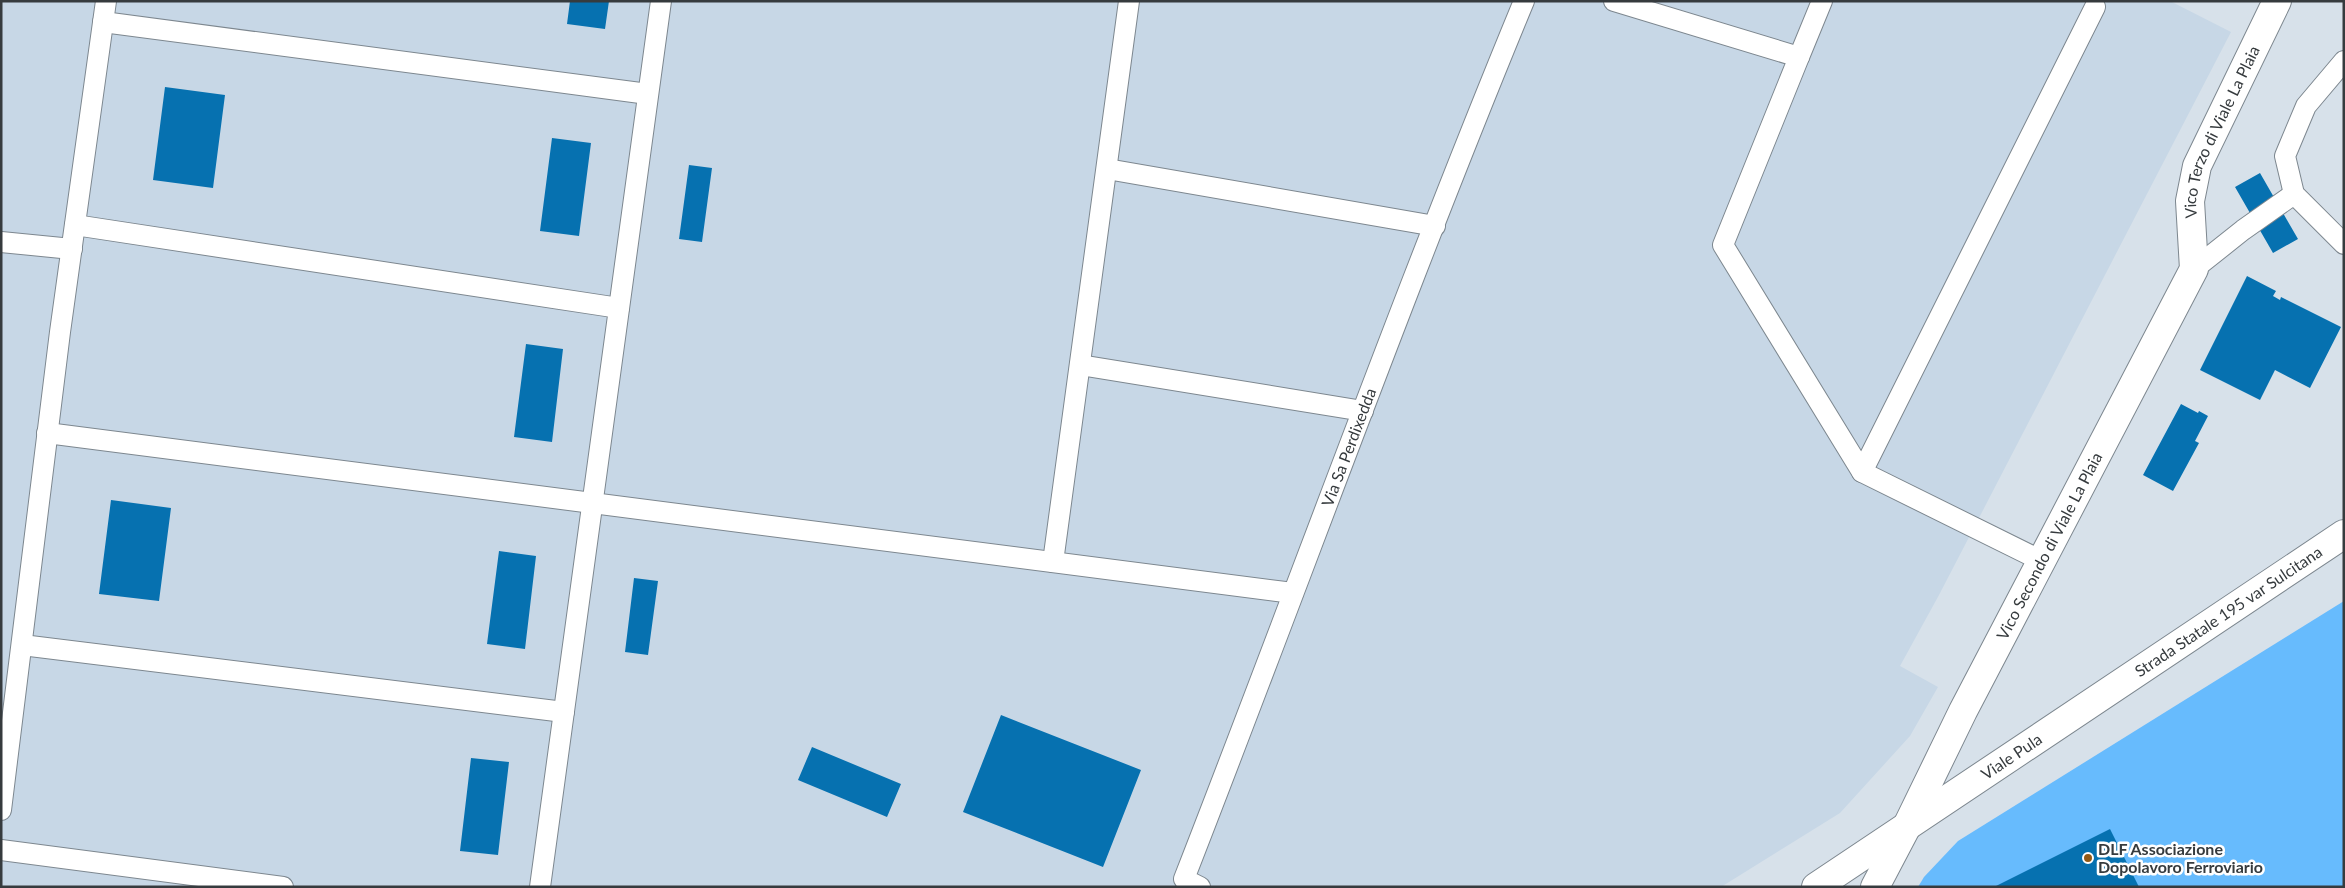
<svg xmlns="http://www.w3.org/2000/svg" width="2345" height="888" font-family="Lato,sans-serif">
  <style>
    .built { fill: #c7d7e6 }
    .green { fill: #67bbfd }
    .building { fill: #0671b0 }
    .lines { fill: none; stroke-linecap: round; stroke-linejoin: round }
    .service-casing { stroke: #7d878f; stroke-width: 22 }
    .minor-casing { stroke: #7d878f; stroke-width: 30 }
    .primary-casing { stroke: #7d878f; stroke-width: 30 }
    .service { stroke: #fff; stroke-width: 20 }
    .minor { stroke: #fff; stroke-width: 28 }
    .primary { stroke: #fff; stroke-width: 28 }
    .poi-dot { fill: #935915; stroke: #fff; stroke-width: 2 }
    .labels { text-anchor: middle; stroke-width: 5; stroke-linejoin: round; paint-order: stroke }
    .street-label { font-size: 16px; fill: #363b3e; stroke: #fff }
    .poi-label { font-size: 16px; font-weight: bold; fill: #363b3e; stroke: #fff; text-anchor: start }
  </style>
  <rect width="100%" height="100%" fill="#d7e1ea"/>
  <path class="built" d="M 1,1 L 2170,1 L 2231,32 L 1939,595 L 1900,666 L 1938,687 L 1910,736 L 1840,813 L 1721,887 L 1,887 Z"/>
  <path class="green" d="M 2344,601 L 2344,887 L 1918,887 L 1924,877 L 1958,841 Z"/>
  <path class="building" d="M 570,1 L 609,1 L 605,29 L 567,24 Z
    M 165,87 L 225,95 L 213,188 L 153,180 Z
    M 552,138 L 591,143 L 579,236 L 540,231 Z
    M 689,165 L 712,168 L 702,242 L 679,239 Z
    M 2260,173 L 2298,239 L 2273,253 L 2235,187 Z
    M 2247,276 L 2276,291 L 2273,296 L 2280,300 L 2281,297 L 2341,327 L 2310,388 L 2275,370 L 2260,400 L 2200,370 Z
    M 526,344 L 563,349 L 552,442 L 514,437 Z
    M 2181,404 L 2198,413 L 2199,411 L 2208,416 L 2195,441 L 2199,443 L 2173,491 L 2143,475 Z
    M 111,500 L 171,508 L 159,601 L 99,594 Z
    M 499,551 L 536,556 L 525,649 L 487,644 Z
    M 634,578 L 658,581 L 648,655 L 625,652 Z
    M 1001,715 L 1141,770 L 1103,867 L 963,812 Z
    M 812,747 L 901,784 L 887,817 L 798,780 Z
    M 471,758 L 509,762 L 498,855 L 460,851 Z
    M 2110,829 L 2139,887 L 1994,887 Z"/>
  <g class="lines">
    <defs>
      <g id="service">
        <path d="M 1614,1 L 1799,57 L 1723,245 L 1862,472 L 2095,7"/>
        <path d="M 103,22 L 648,94"/>
        <path d="M 1799,57 L 1822,1"/>
        <path d="M 2344,61 L 2306,106 L 2285,156 L 2294,194 L 2344,244"/>
        <path d="M 1107,169 L 1435,226"/>
        <path d="M 75,225 L 619,308"/>
        <path d="M 1,242 L 72,249"/>
        <path d="M 2194,269 L 2243,230 L 2294,194"/>
        <path d="M 1080,365 L 1363,411"/>
        <path d="M 47,433 L 1293,593"/>
        <path d="M 1862,472 L 2042,561"/>
        <path d="M 1053,562 L 1129,1"/>
        <path d="M 22,645 L 564,712"/>
        <path d="M 1,810 L 60,332 L 106,1"/>
        <path d="M 1,850 L 283,887"/>
        <path d="M 540,887 L 661,1"/>
        <path id="s1" d="M 1200,887 L 1184,879 C 1298,587 1404,291 1524,1"/>
      </g>
      <g id="minor">
        <path id="s2" d="M 1908,824 L 1963,711 L 2194,269 L 2190,201 L 2197,166 L 2277,1"/>
      </g>
      <g id="primary">
        <path id="s3" d="M 1816,887 L 2344,534"/>
        <path d="M 1875,887 L 1906,828"/>
      </g>
    </defs>
    <use href="#service" class="service-casing"/>
    <use href="#minor" class="minor-casing"/>
    <use href="#primary" class="primary-casing"/>
    <use href="#service" class="service"/>
    <use href="#minor" class="minor"/>
    <use href="#primary" class="primary"/>
  </g>
  <circle class="poi-dot" cx="2088" cy="858" r="5"/>
  <g class="labels">
    <g class="street-label">
      <text dy="6" stroke="none"><textPath href="#s2" startOffset="768">Vico Terzo di Viale La Plaia</textPath></text>
      <text dy="6" stroke="none"><textPath href="#s1" startOffset="480">Via Sa Perdixedda</textPath></text>
      <text dy="6" stroke="none"><textPath href="#s2" startOffset="312">Vico Secondo di Viale La Plaia</textPath></text>
      <text dy="6" stroke="none"><textPath href="#s3" startOffset="496">Strada Statale 195 var Sulcitana</textPath></text>
      <text dy="6" stroke="none"><textPath href="#s3" startOffset="235">Viale Pula</textPath></text>
    </g>
    <g class="poi-label">
      <text x="2098" y="855">DLF Associazione<tspan x="2098" dy="18">Dopolavoro Ferroviario</tspan></text>
    </g>
  </g>
  <rect width="2345" height="888" fill="none" stroke="#363b3e" stroke-width="5"/>
</svg>
